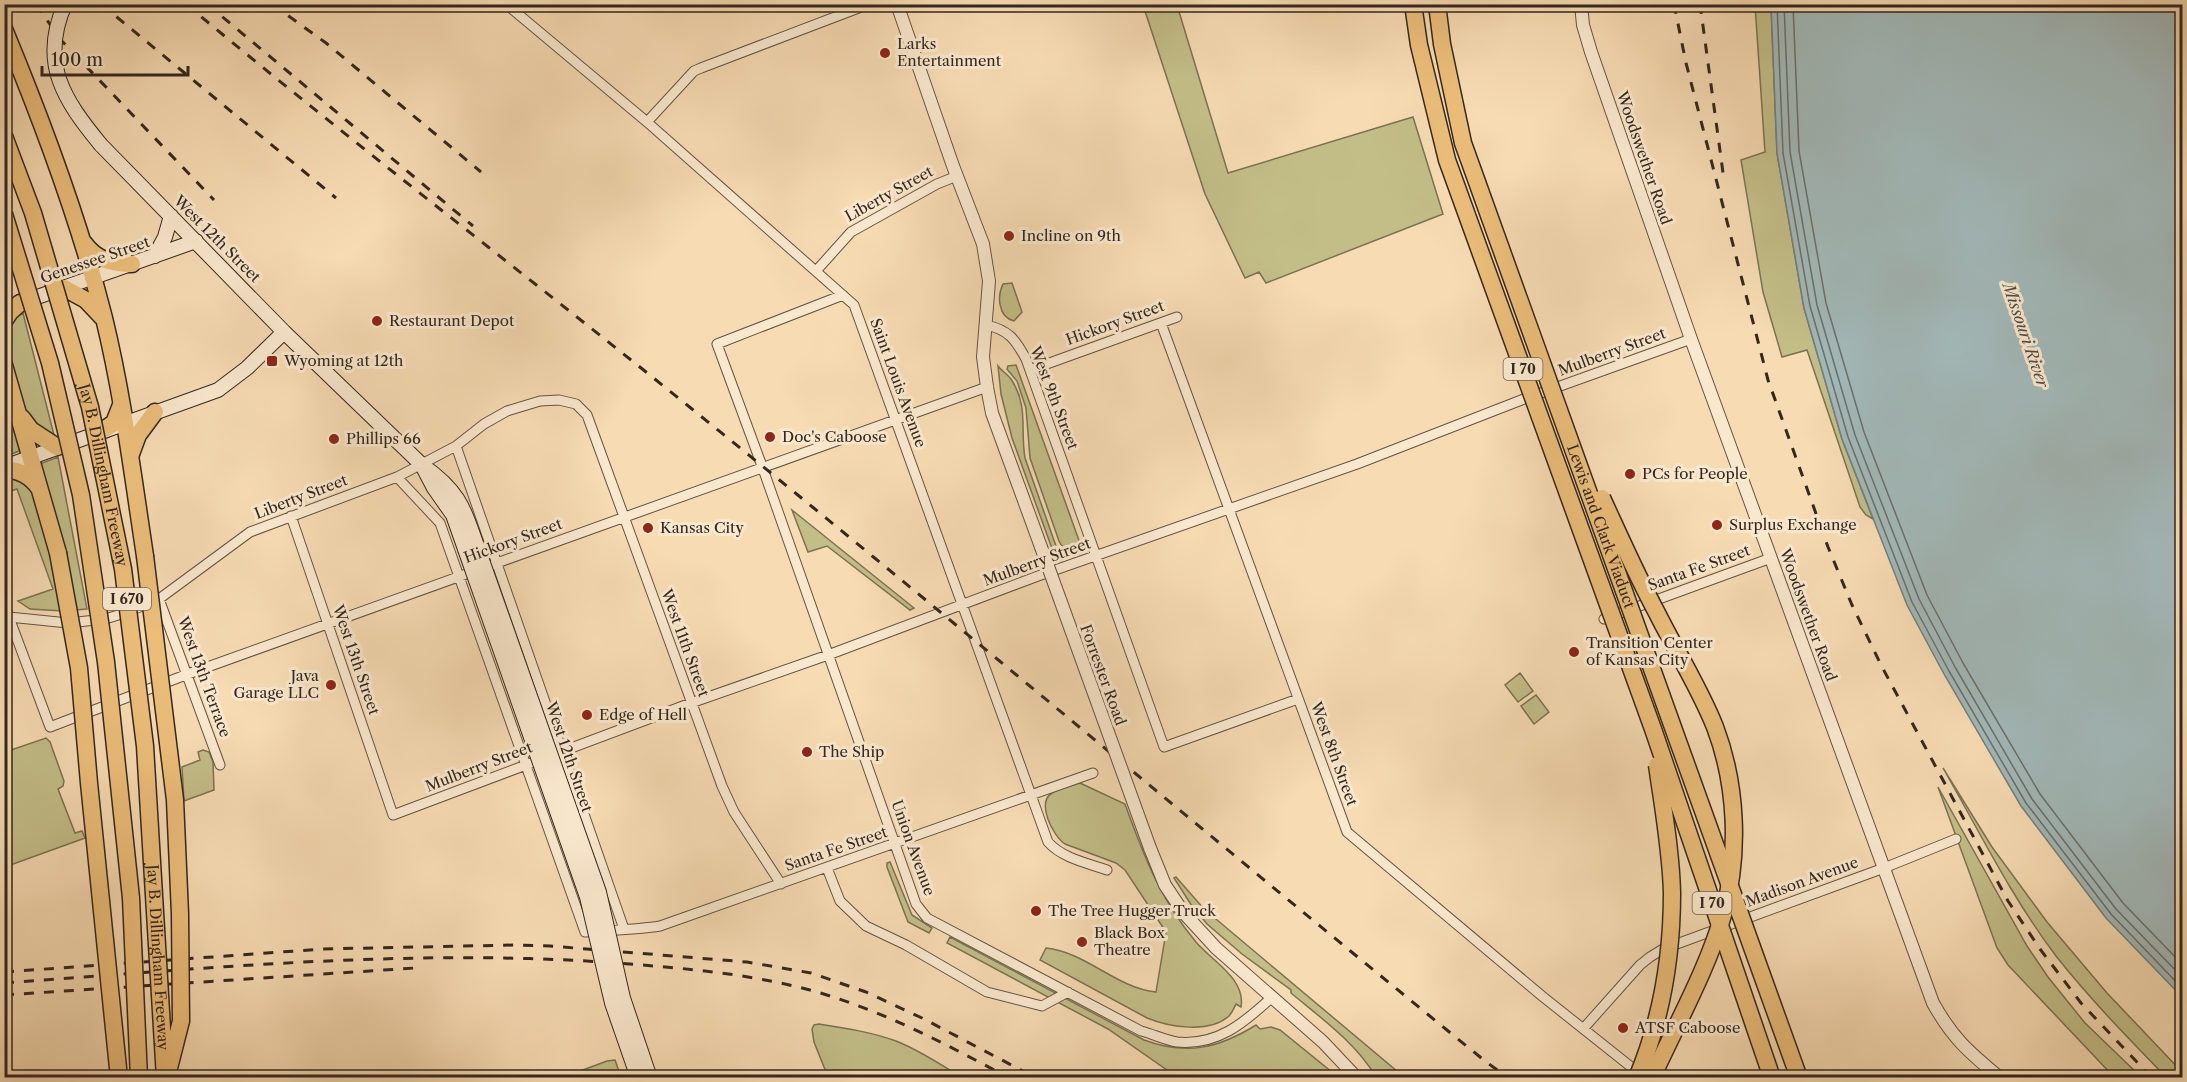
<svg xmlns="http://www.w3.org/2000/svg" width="2187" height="1082" font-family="'Libre Caslon Text',serif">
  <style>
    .green { fill: #c3be88; stroke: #7b7254; stroke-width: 1.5 }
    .water { fill: #a2b8b8; stroke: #767e7b; stroke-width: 1.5 }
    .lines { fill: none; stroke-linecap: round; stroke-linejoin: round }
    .shore { stroke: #6a706c; stroke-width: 1.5 }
    .minor-casing { stroke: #645445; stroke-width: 11 }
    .tertiary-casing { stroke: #645445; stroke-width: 14 }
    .secondary-casing { stroke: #332720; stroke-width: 16 }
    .motorway-casing { stroke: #332720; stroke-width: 19 }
    .minor { stroke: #fae8ce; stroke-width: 9 }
    .tertiary { stroke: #fae8ce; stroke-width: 12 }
    .secondary { stroke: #fae8ce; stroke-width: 14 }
    .motorway { stroke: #ecbe7a; stroke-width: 16 }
    .rail { stroke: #332720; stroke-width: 3; stroke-dasharray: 10 10; stroke-linecap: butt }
    .tertiary-bridge-casing { stroke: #645445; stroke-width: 14; stroke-linecap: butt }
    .secondary-bridge-casing { stroke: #332720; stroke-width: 16; stroke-linecap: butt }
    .motorway-bridge-casing { stroke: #332720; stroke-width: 19; stroke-linecap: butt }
    .tertiary-bridge { stroke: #fae8ce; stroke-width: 12 }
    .secondary-bridge { stroke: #fae8ce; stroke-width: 14 }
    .motorway-bridge { stroke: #ecbe7a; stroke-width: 16 }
    .poi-dot { fill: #8f2418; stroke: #fae8ce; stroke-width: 2 }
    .labels { text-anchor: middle; stroke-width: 6; stroke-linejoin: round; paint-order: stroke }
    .shield { fill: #fae8ce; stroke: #6f6154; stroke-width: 1.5 }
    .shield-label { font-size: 14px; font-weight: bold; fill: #332720 }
    .poi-label { font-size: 15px; fill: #332720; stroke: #fae8ce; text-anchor: start }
    .street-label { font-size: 15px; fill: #332720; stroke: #fae8ce }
    .water-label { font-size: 16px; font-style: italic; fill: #4f4b46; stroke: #fae8ce }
  </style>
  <rect width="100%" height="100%" fill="#f7dbb3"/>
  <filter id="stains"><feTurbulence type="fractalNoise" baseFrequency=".00333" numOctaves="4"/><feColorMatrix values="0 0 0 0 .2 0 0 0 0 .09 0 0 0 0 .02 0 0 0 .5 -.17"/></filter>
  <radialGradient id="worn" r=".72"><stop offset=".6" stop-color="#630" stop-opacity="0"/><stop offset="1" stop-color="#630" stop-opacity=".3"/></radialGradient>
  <path class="green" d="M 1143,5 L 1177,5 L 1228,173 L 1413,117 L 1443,214 L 1266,283 L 1259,272 L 1245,278 L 1205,194 Z
    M 1755,5 L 1771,5 L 1777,153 L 1804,308 L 1842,439 L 1873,519 L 1866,515 L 1860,507 L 1807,350 L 1782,357 L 1763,292 L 1741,160 L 1765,152 Z
    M 1012,283 L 1022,312 L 1014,321 C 998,317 997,296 1003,284 Z
    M 23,313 L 54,435 C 19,428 14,378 5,349 C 4,334 9,320 23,313 Z
    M 1016,365 L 1081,546 C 1072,549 1064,552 1059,541 L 1030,458 L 1026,408 L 1017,381 L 1007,369 L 1008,366 Z
    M 998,366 C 1001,370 1007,374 1011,379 C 1029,406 1020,430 1025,458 L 1056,546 L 1054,554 L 1012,438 L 1001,394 Z
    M 4,382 L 22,450 L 6,456 L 4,453 Z
    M 58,457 L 87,609 L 75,610 L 40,466 L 42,463 Z
    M 5,475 L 9,475 L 31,487 L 50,550 L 62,611 L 30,609 L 18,601 L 53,589 L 17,489 L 5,493 Z
    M 792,510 L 914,608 L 910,610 L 827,546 L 808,552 Z
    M 1520,673 L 1533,691 L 1518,702 L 1505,685 Z
    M 1536,695 L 1549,712 L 1534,724 L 1521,706 Z
    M 46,738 L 50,742 L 64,781 L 63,786 L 58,789 L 75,833 L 82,831 L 85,838 L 5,867 L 5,752 Z
    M 203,750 L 209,752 L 213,762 L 214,790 L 184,801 L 182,767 L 200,760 L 198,752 Z
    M 1943,768 L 1992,847 L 2047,922 L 2107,993 L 2182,1072 L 2182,1077 L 2166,1077 C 2128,1038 2090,999 2056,956 C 2012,898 1979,831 1943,768 Z
    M 1080,783 L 1125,804 C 1143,854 1161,901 1196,942 C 1213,962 1246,979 1241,1007 L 1236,1004 C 1234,1008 1232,1013 1229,1016 C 1209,1034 1169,1027 1147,1018 L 1040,960 L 1046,948 C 1086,952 1116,988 1156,992 L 1166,932 L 1125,870 L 1116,863 L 1065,844 C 1053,836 1036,803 1052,793 C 1059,788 1071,786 1080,783 Z
    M 1938,787 L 2027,946 L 2048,977 L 2085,1023 L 2141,1077 L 2114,1077 L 2008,965 L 1997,948 Z
    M 890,862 L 912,915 L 932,928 L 929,933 L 908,922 L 887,867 L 887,863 Z
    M 1176,877 L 1204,909 L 1404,1077 L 1376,1077 C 1356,1043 1321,1018 1291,993 L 1291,990 L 1242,954 L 1207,924 L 1190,903 L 1174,878 Z
    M 950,937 L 1144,1040 C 1187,1056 1219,1048 1256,1025 L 1260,1029 L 1271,1027 L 1280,1030 L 1338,1077 L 1177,1077 L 1108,1029 L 947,943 Z
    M 819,1024 C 845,1028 871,1032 896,1041 C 919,1050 940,1064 961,1077 L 828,1077 L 814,1042 L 812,1029 L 814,1025 Z
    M 615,1060 L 621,1077 L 564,1077 L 607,1061 Z"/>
  <path class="water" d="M 1771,5 L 2182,5 L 2182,997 L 2106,918 L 2021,806 L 1944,674 L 1907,605 L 1842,439 L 1804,308 L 1777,153 Z"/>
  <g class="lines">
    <path class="shore" d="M 1777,4 L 1783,153 L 1810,306 L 1848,437 L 1912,602 L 1949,671 L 2026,803 L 2111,914 L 2182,988
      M 1784,4 L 1790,152 L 1817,305 L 1855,435 L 1919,599 L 1955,667 L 2032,799 L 2116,909 L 2182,977
      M 1793,4 L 1799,151 L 1826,303 L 1864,432 L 1927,595 L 1963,663 L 2040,794 L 2123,903 L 2182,964"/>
    <defs>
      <path id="minor" d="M 506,4 L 647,122 L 854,305 L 1048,842 C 1062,858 1087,863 1107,870
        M 647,122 L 694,71 L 701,68 L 869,4
        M 816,271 L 851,232 L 937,184 L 957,176
        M 843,295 L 717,344 L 762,466 L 916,904 L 927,918 L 1141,1031 C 1153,1034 1165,1040 1177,1042 C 1217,1046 1244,1023 1271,998
        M 1161,323 L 1347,832 L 1542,996 L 1640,1074
        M 986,325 C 1009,330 1015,339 1026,359 L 1164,747 L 1298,699
        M 1030,370 L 1177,317
        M 456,446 L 624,929
        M 397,477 L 440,523 L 585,932 C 610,930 635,930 660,926 L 1093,773
        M 291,516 L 393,815 L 691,703 L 828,655 L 1038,576 L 1357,464 L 1524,399 L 1691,339
        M 159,599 L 220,765
        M 4,604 L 50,727 L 188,674 L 987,387
        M 4,619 L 9,617 L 68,623 L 105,619 L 125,613 L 159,599 L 250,532 L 397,477 L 456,446 L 484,424 L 507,411 L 540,401 L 559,400 L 576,404 L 587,415 L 722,786 L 734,812 L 781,884
        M 1604,619 L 1771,558
        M 827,868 L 840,901 L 866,926 L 906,945 L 987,992 L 1042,1006 L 1068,992
        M 1583,1029 L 1640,965 L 1650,957 L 1663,949 L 1884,868 L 1956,839"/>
      <path id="tertiary" d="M 897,4 L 953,166 L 983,244 L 989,281 L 983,357 L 987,387 L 992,413 L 1041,547
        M 1581,4 L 1583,25 L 1591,52 L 1691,339 L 1933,1003 C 1953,1039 1969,1052 2000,1078
        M 1150,848 L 1165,885 L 1183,912 L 1216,948 L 1323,1042 L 1357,1078"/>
      <path id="secondary" d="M 101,145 L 284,332 L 422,465 C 458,490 463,506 477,546
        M 155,256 L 165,237 L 171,216
        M 23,302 L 196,241
        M 4,467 L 218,390 L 247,368 L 284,332
        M 423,467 L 434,488 L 453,515 L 465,549"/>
      <path id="motorway" d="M 4,29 C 43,123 79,219 104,318 C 123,396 133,477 145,556
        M 84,243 C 96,260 112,264 132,264
        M 64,288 L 86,300 L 102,317
        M 4,321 L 10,312 L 20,303
        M 4,365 L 58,553
        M 22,418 L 31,430 L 57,447
        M 105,429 L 114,423 L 121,405
        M 131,454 L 138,435 L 155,412
        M 4,469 C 19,470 31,476 39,488"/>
    </defs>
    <use href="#minor" class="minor-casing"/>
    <use href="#tertiary" class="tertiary-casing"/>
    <use href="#secondary" class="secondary-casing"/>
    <use href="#motorway" class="motorway-casing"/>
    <use href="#minor" class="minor"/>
    <use href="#tertiary" class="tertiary"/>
    <use href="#secondary" class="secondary"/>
    <use href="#motorway" class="motorway"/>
    <path class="rail" d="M 36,4 L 60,39 L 214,200
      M 101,4 L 336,198
      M 186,4 C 352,143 524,273 692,409 C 958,624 1219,845 1485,1061 L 1508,1078
      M 207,4 L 473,226
      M 272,4 L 326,43 L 481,172
      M 345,4 L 352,11
      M 1674,4 L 1686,63 L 1768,380 L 1828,547 L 1852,605 L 1881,665 L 2008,901 L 2040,949 L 2081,1003 L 2152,1078
      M 1700,4 L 1724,180
      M 4,972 L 323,949 L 514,945 L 550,946 L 747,962 L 811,973 L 866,992 L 922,1018 L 1036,1078
      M 4,983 C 208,968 413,948 617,963 C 681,968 744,973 806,989 C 878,1008 944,1043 1009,1078
      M 4,995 L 415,968"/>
    <defs>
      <path id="tertiary-bridge" d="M 1041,547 L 1150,848"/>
      <path id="secondary-bridge" d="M 65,4 C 39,63 64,100 101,145
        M 477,546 L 599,892 L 623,998 L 650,1078
        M 465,549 L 587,897 L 612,1003 L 638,1078"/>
      <g id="motorway-bridge">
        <path d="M 1413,4 L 1419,45 L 1447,160 L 1653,729 L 1772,1078"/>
        <path id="s1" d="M 1437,4 L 1442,44 L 1463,143 L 1799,1078"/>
        <path id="s2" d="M 4,136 L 33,213 L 90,407 L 123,569 L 145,746 L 165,1078"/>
        <path d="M 4,214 L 50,363 L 81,495 L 106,662 L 131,898 L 139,1078"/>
        <path d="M 1602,498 C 1620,537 1637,576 1657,613 C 1676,651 1699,687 1715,727 C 1737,785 1740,855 1723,915 C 1708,968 1675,1027 1652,1078"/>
        <path d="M 58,553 L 79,668 L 89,783 L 119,1078"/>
        <path d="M 145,556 L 175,800 L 180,914 L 181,1021 L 169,1068"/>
        <path d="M 1637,1078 C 1662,1018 1672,957 1672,893 C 1671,851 1663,807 1657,765"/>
      </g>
    </defs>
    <use href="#tertiary-bridge" class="tertiary-bridge-casing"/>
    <use href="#secondary-bridge" class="secondary-bridge-casing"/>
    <use href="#motorway-bridge" class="motorway-bridge-casing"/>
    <use href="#tertiary-bridge" class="tertiary-bridge"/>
    <use href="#secondary-bridge" class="secondary-bridge"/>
    <use href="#motorway-bridge" class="motorway-bridge"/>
  </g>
  <g class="poi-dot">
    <circle cx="885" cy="53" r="6"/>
    <circle cx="1009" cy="236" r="6"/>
    <circle cx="377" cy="321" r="6"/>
    <rect x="266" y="355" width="12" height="12" rx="3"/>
    <circle cx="770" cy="437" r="6"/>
    <circle cx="334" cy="439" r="6"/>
    <circle cx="1630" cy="474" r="6"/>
    <circle cx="1717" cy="525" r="6"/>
    <circle cx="648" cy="528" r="6"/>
    <circle cx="1574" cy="652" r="6"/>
    <circle cx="331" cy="685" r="6"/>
    <circle cx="587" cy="715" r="6"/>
    <circle cx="807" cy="752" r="6"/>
    <circle cx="1036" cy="911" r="6"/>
    <circle cx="1082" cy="942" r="6"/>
    <circle cx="1623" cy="1028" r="6"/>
  </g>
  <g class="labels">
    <g class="shield">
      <rect x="1503.5" y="358" width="39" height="22" rx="4.5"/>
      <rect x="103" y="588" width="48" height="22" rx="4.5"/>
      <rect x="1692.5" y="892" width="39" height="22" rx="4.5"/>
    </g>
    <g class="shield-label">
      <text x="1523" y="374">I 70</text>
      <text x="127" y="604">I 670</text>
      <text x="1712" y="908">I 70</text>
    </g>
    <g class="poi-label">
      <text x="897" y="49">Larks<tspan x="897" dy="17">Entertainment</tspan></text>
      <text x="1021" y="241">Incline on 9th</text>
      <text x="389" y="326">Restaurant Depot</text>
      <text x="284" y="366">Wyoming at 12th</text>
      <text x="782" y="442">Doc's Caboose</text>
      <text x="346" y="444">Phillips 66</text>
      <text x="1642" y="479">PCs for People</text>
      <text x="1729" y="530">Surplus Exchange</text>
      <text x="660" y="533">Kansas City</text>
      <text x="1586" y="648">Transition Center<tspan x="1586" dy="17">of Kansas City</tspan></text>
      <text x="319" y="681" text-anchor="end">Java<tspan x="319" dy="17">Garage LLC</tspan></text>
      <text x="599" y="720">Edge of Hell</text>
      <text x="819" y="757">The Ship</text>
      <text x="1048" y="916">The Tree Hugger Truck</text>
      <text x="1094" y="938">Black Box<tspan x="1094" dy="17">Theatre</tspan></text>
      <text x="1635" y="1033">ATSF Caboose</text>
    </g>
    <g class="street-label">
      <text transform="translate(1644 158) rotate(71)" y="5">Woodswether Road</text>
      <text transform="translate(889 194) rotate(-29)" y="5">Liberty Street</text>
      <text transform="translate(217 239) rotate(45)" y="5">West 12th Street</text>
      <text transform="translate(95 260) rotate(-19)" y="5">Genessee Street</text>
      <text transform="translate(1115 323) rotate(-20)" y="5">Hickory Street</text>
      <text transform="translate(1612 352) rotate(-20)" y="5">Mulberry Street</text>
      <text transform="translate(898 383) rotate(70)" y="5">Saint Louis Avenue</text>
      <text transform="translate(1054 398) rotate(69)" y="5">West 9th Street</text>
      <text dy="5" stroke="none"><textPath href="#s2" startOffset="354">Jay B. Dillingham Freeway</textPath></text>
      <text transform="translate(301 497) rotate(-21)" y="5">Liberty Street</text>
      <text dy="5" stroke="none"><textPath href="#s1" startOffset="549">Lewis and Clark Viaduct</textPath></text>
      <text transform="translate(513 541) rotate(-20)" y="5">Hickory Street</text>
      <text transform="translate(1037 562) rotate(-20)" y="5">Mulberry Street</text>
      <text transform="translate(1699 568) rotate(-20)" y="5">Santa Fe Street</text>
      <text transform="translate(1808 615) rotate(70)" y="5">Woodswether Road</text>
      <text transform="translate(685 643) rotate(70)" y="5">West 11th Street</text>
      <text transform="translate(356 660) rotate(71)" y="5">West 13th Street</text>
      <text transform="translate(1103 675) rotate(70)" y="5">Forrester Road</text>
      <text transform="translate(204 677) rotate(70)" y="5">West 13th Terrace</text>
      <text transform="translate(1334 754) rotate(70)" y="5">West 8th Street</text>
      <text transform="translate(569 757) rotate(71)" y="5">West 12th Street</text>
      <text transform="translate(479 767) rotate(-21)" y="5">Mulberry Street</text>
      <text transform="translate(913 848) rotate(70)" y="5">Union Avenue</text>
      <text transform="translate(836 849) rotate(-19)" y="5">Santa Fe Street</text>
      <text transform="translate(1802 882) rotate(-20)" y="5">Madison Avenue</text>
      <text dy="5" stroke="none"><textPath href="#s2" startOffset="840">Jay B. Dillingham Freeway</textPath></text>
    </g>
    <g class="water-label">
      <text transform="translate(2026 335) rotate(71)" y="6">Missouri River</text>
    </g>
  </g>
  <rect width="2187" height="1082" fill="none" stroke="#f7dbb3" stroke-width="24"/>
  <rect x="6" y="6" width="2175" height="1070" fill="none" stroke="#332720" stroke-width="3"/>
  <rect x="12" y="12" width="2163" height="1058" fill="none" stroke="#332720" stroke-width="1.5"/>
  <path d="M42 66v9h146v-9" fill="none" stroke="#332720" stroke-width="3"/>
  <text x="51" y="66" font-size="18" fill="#332720" stroke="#fae8ce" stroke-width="4.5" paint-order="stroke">100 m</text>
  <rect width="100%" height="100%" filter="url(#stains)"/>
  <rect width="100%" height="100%" fill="url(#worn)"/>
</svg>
